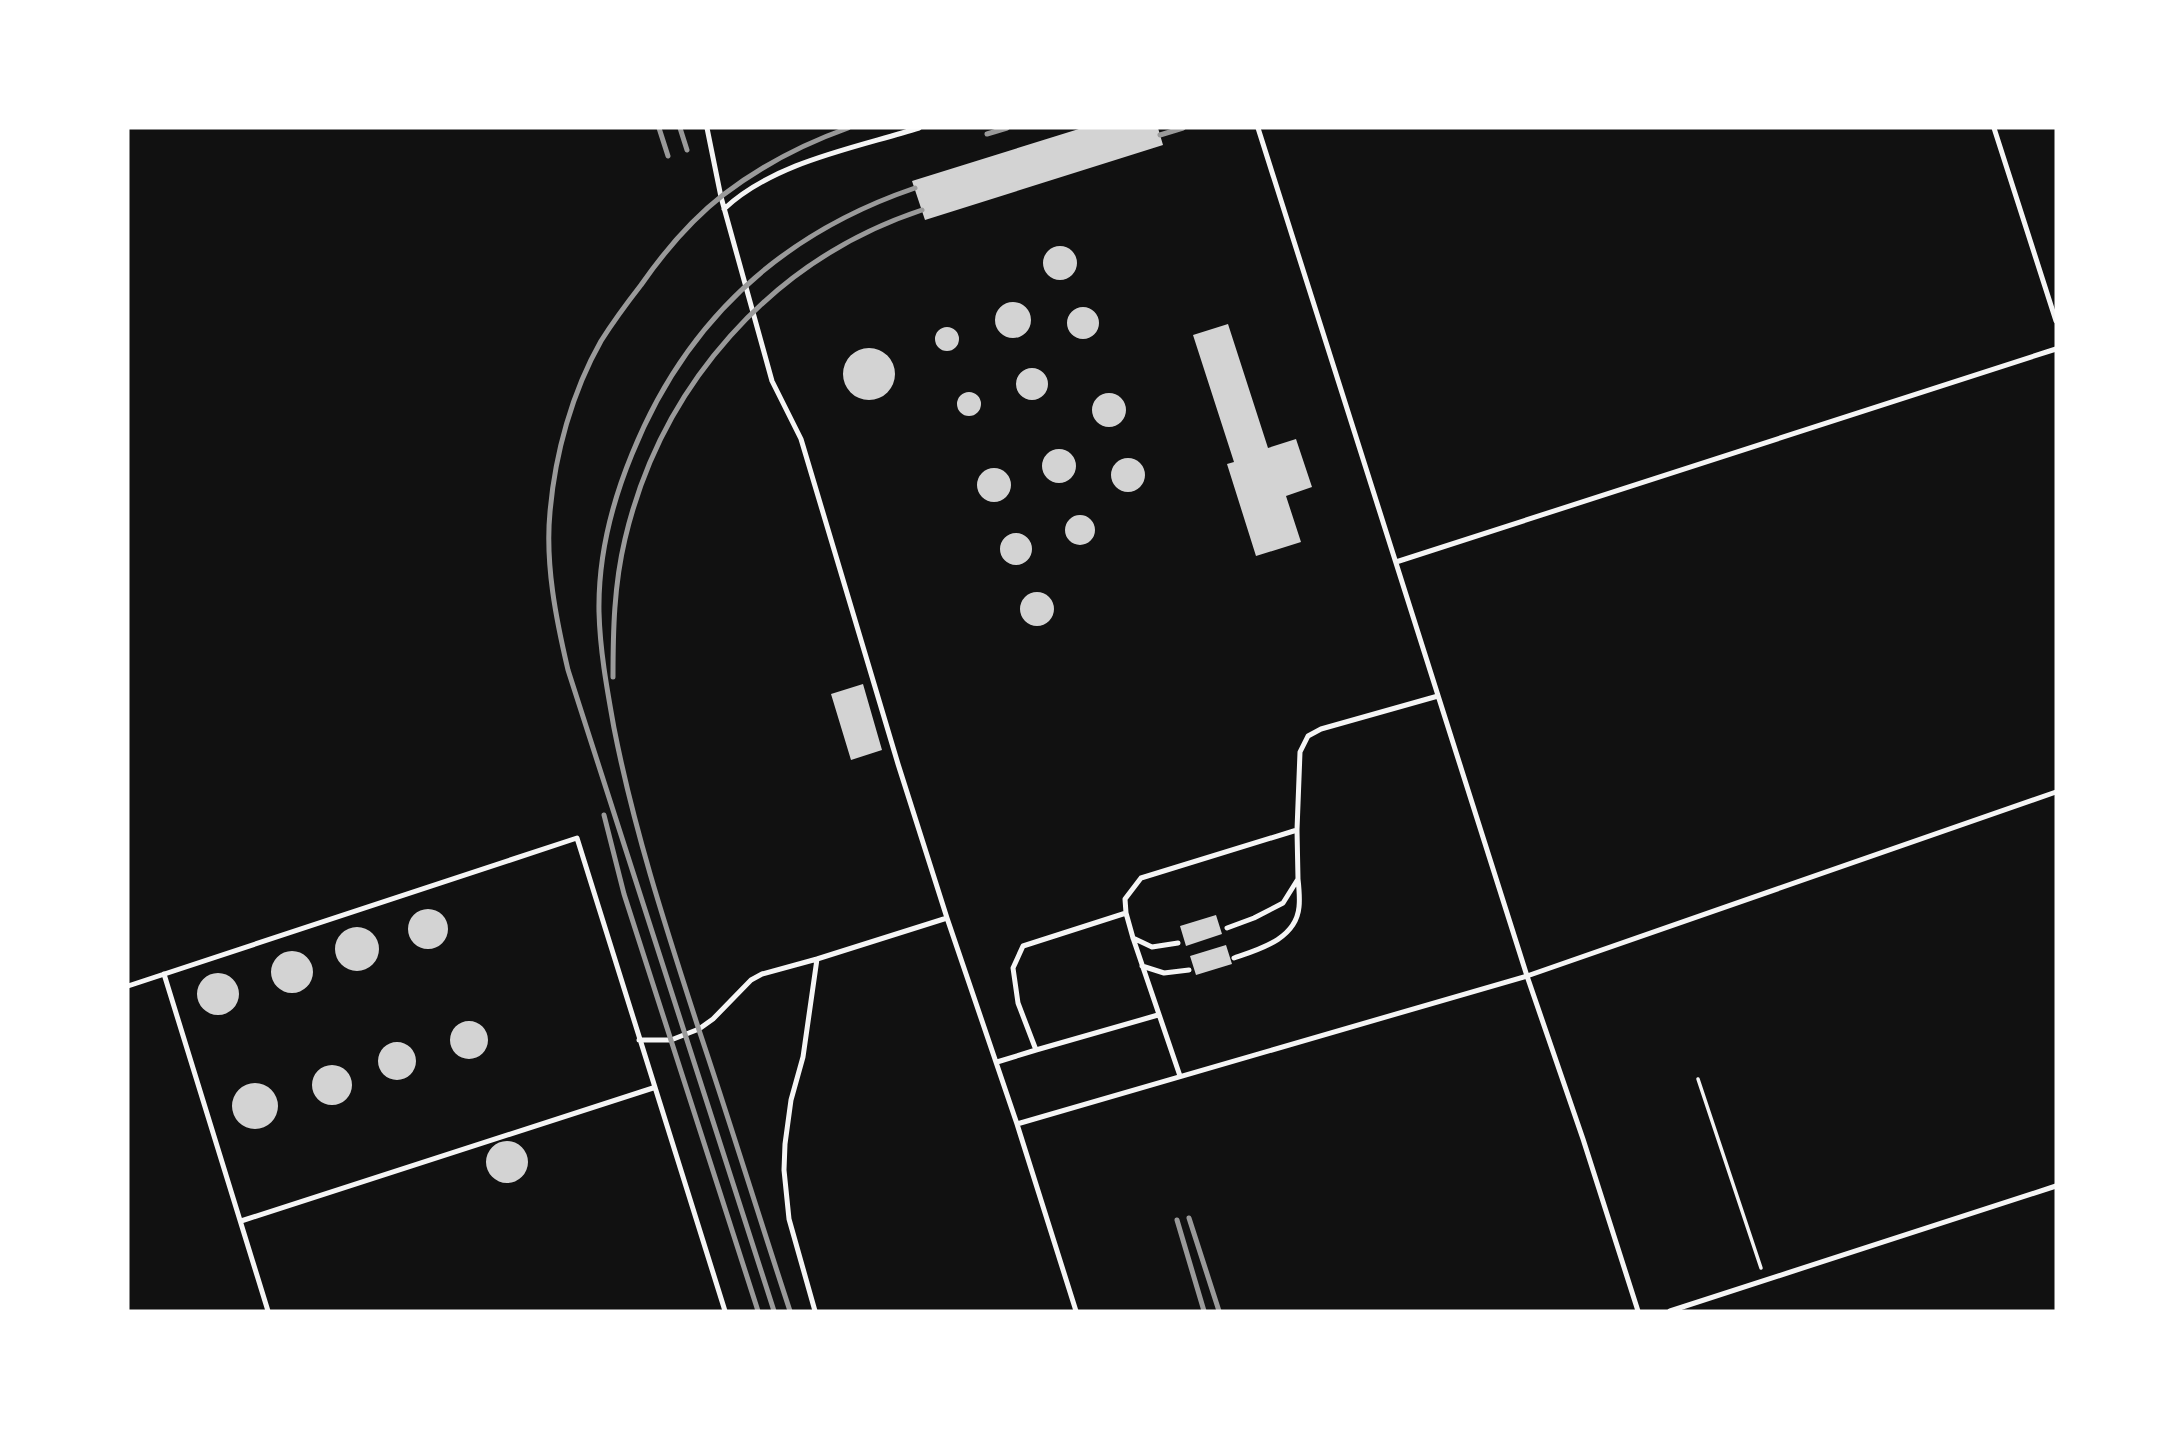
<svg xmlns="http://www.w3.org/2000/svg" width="2184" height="1439" font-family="'Crimson Pro',serif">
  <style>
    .building { fill: #d3d3d3 }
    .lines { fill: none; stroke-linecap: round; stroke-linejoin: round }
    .path { stroke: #f5f5f5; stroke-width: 3.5 }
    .service { stroke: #f5f5f5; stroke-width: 5 }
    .rail { stroke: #9a9a9a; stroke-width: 5 }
  </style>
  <rect width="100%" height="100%" fill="#111"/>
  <path class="building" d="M 1082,128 L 1158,128 L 1163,145 L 925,220 L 912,181 Z
    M1043 263a17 17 0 1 1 34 0a17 17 0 1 1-34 0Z
    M995 320a18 18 0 1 1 36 0a18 18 0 1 1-36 0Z
    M1067 323a16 16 0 1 1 32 0a16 16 0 1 1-32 0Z
    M 1228,324 L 1268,448 L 1296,439 L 1312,487 L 1286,496 L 1301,542 L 1256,556 L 1227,464 L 1234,462 L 1193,335 Z
    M935 339a12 12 0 1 1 24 0a12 12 0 1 1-24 0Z
    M843 374a26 26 0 1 1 52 0a26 26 0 1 1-52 0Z
    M1016 384a16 16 0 1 1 32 0a16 16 0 1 1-32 0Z
    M957 404a12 12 0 1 1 24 0a12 12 0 1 1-24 0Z
    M1092 410a17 17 0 1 1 34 0a17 17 0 1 1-34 0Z
    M1042 466a17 17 0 1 1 34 0a17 17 0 1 1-34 0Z
    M1111 475a17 17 0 1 1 34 0a17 17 0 1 1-34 0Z
    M977 485a17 17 0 1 1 34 0a17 17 0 1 1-34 0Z
    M1065 530a15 15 0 1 1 30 0a15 15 0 1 1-30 0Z
    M1000 549a16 16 0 1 1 32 0a16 16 0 1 1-32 0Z
    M1020 609a17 17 0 1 1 34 0a17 17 0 1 1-34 0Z
    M 863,684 L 882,750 L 851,760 L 831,694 Z
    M408 929a20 20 0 1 1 40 0a20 20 0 1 1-40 0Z
    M 1216,915 L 1222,934 L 1186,946 L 1180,926 Z
    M335 949a22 22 0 1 1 44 0a22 22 0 1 1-44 0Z
    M 1226,945 L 1232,964 L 1196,975 L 1190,956 Z
    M271 972a21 21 0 1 1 42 0a21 21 0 1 1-42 0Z
    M197 994a21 21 0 1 1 42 0a21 21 0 1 1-42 0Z
    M450 1040a19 19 0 1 1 38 0a19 19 0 1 1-38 0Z
    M378 1061a19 19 0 1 1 38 0a19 19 0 1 1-38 0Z
    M312 1085a20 20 0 1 1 40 0a20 20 0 1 1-40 0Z
    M232 1106a23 23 0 1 1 46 0a23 23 0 1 1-46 0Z
    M486 1162a21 21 0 1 1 42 0a21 21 0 1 1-42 0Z"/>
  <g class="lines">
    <path class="path" d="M 1698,1079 L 1761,1268"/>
    <path class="service" d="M 707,128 L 721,197 L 772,381 L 801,439 L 898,764 L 947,918 L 1017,1124 L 1527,976 L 2056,792
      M 1258,128 L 1527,976 L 1583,1139 L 1638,1311
      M 1994,128 L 2056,321
      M 724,209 C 774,162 855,148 919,128
      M 1396,562 L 2056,349
      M 1126,913 L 1023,946 L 1013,968 L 1018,1003 L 1036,1050 L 1158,1015
      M 1227,928 L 1254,918 L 1283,903 L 1298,879 L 1297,830 L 1300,752 L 1308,736 L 1321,729 L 1438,696
      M 1133,938 L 1152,947 L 1178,943
      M 1234,958 C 1260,949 1296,939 1299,907 C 1300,898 1299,888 1298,879
      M 1142,966 L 1164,973 L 1189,970
      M 164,974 L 268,1311
      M 128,986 L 577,838 L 725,1311
      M 639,1040 L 671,1040 L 699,1029 L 713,1019 L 751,980 L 762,974 L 817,959 L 947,918
      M 997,1062 L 1036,1050
      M 1180,1076 L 1133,938 L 1126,913 L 1125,899 L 1141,878 L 1297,830
      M 1017,1124 L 1076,1311
      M 241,1221 L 653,1088
      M 815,1311 L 789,1219 L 784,1170 L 785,1144 L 791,1100 L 803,1057 L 817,959
      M 1670,1311 L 2056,1186"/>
    <path class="rail" d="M 659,128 L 668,156
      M 680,128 L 687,150
      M 987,134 L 1007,128
      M 1160,135 L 1183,128
      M 613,677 C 613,631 614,585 625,539 C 661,386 771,260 922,210
      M 604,815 L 624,894 L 758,1311
      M 1189,1218 L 1219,1311
      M 1177,1220 L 1204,1311
      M 774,1311 L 568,670 C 556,619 545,564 550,512 C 555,454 572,392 601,341 C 613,322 627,303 641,285 C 664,252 691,220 723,195 C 761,166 803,144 848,128
      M 790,1311 C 759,1217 730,1122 698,1027 C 666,928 634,830 614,728 C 607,689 600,651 599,612 C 598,557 611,505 632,454 C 685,322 780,234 915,188"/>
  </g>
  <rect width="2184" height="1439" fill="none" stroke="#ffffff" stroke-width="259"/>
</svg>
